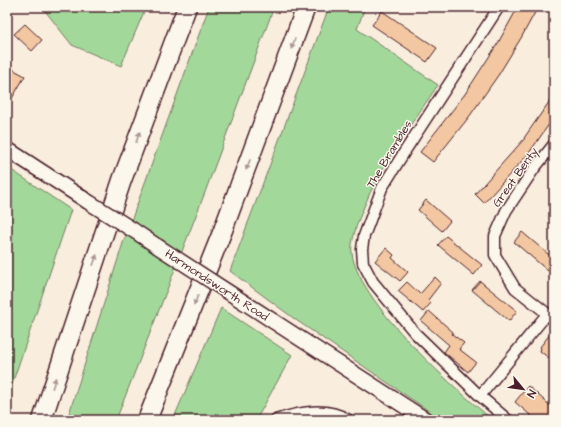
<svg xmlns="http://www.w3.org/2000/svg" width="561" height="427" font-family="'Architects Daughter',sans-serif">
<style>
.green{fill:#a3d89b;stroke:#767c63}
.building{fill:#f2c7a2;stroke:#4a1f2b}
.lines{fill:none;stroke-linecap:round;stroke-linejoin:round}
.street-casing{stroke:#4a1f2b;stroke-width:13}
.secondary-casing{stroke:#4a1f2b;stroke-width:17}
.highway-casing{stroke:#4a1f2b;stroke-width:21}
.street{stroke:#fbf7ec;stroke-width:10}
.secondary{stroke:#fbf7ec;stroke-width:14}
.highway{stroke:#fbf7ec;stroke-width:18}
.secondary-bridge-casing{stroke:#4a1f2b;stroke-width:17;stroke-linecap:butt}
.secondary-bridge{stroke:#fbf7ec;stroke-width:14}
.oneway{fill:#ab9695}
.labels{text-anchor:middle;stroke-width:3;stroke-linejoin:round;paint-order:stroke}
.street-label{font-size:12px;fill:#4a1f2b;stroke:#fbf7ec}
</style>
<rect width="100%" height="100%" fill="#f9eddd"/>
<filter id="ink" filterUnits="userSpaceOnUse"><feTurbulence type="fractalNoise" baseFrequency=".025" numOctaves="2"/><feDisplacementMap in="SourceGraphic" scale="8" xChannelSelector="R" yChannelSelector="G"/><feConvolveMatrix kernelMatrix="1 2 1 2 8 2 1 2 1" color-interpolation-filters="sRGB"/></filter>
<g filter="url(#ink)">
<g class="green">
<polygon points="42,7 146,7 121,66 72,45"/>
<polygon points="209,7 274,7 204,195 116,420 67,420 123,243"/>
<path d="M329,7H365L357,29L438,85C411,125 381,164 363,209C358,221 354,232 352,244C345,292 457,391 493,420H442L296,320L230,271Z"/>
<polygon points="7,167 71,210 7,399"/>
<polygon points="221,308 292,355 256,420 173,420"/>
</g>
<g class="building">
<polygon points="518,7 538,7 521,38 499,74 469,117 433,162 420,152 465,94 498,43"/>
<polygon points="382,11 437,48 427,62 372,25"/>
<polygon points="25,24 42,40 32,51 14,34"/>
<polygon points="7,66 25,76 7,107"/>
<polygon points="554,95 554,117 529,153 484,203 475,194 525,138 524,138"/>
<polygon points="426,200 450,221 442,231 418,210"/>
<polygon points="522,232 554,259 554,276 514,242"/>
<polygon points="446,236 482,265 474,275 438,245"/>
<polygon points="386,248 394,255 392,258 408,272 400,281 375,261"/>
<polygon points="435,277 441,283 428,300 431,303 423,312 398,291 407,282 420,294"/>
<polygon points="480,281 517,311 509,321 472,290"/>
<polygon points="429,311 453,332 452,334 464,343 459,349 476,362 468,372 444,352 449,345 421,321"/>
<polygon points="554,329 554,362 540,351 541,348 540,347"/>
<polygon points="528,386 554,409 554,420 536,420 515,402"/>
</g>
<g class="lines">
<g class="street-casing">
<g id="street">
<polyline points="499,7 405,151 382,188 364,236 362,249 363,263 373,282 415,333 480,396 508,420"/>
<polyline points="554,144 534,169 506,211 495,236 495,255 515,288 554,319"/>
<polyline points="480,396 547,314"/>
<path d="M276,420C299,412 326,406 349,420"/>
</g>
</g>
<g class="secondary-casing">
<g id="secondary">
<polyline points="7,149 87,201"/>
<polyline points="133,230 157,246"/>
<polyline points="273,321 426,420"/>
</g>
</g>
<g class="highway-casing">
<g id="highway">
<polyline points="42,420 122,180 187,7"/>
<polyline points="147,420 223,230 306,7"/>
</g>
</g>
<use href="#street" class="street"/>
<use href="#secondary" class="secondary"/>
<use href="#highway" class="highway"/>
<g class="secondary-bridge-casing">
<g id="secondary-bridge">
<polyline points="87,201 133,230"/>
<polyline points="157,246 273,321"/>
</g>
</g>
<use href="#secondary-bridge" class="secondary-bridge"/>
</g>
<defs><path id="oneway-solid" d="M-6-.8H1V-3.2L6.5 0L1 3.2V.8H-6Z"/></defs>
<g class="oneway">
<use href="#oneway-solid" transform="translate(293 44) rotate(110)"/>
<use href="#oneway-solid" transform="translate(138 137) rotate(-70)"/>
<use href="#oneway-solid" transform="translate(248 165) rotate(111)"/>
<use href="#oneway-solid" transform="translate(95 260) rotate(-71)"/>
<use href="#oneway-solid" transform="translate(196 300) rotate(112)"/>
<use href="#oneway-solid" transform="translate(54 383) rotate(-72)"/>
</g>
</g>
<g class="labels">
<g class="street-label">
<text transform="translate(389 154) rotate(-59)" y="4">The Brambles</text>
<text transform="translate(515 177) rotate(-55)" y="4">Great Benty</text>
<text transform="translate(217 285) rotate(33)" y="4">Harmondsworth Road</text>
</g>
</g>
<rect width="561" height="427" fill="none" stroke="#fbf7ec" stroke-width="24"/>
<rect x="12" y="12" width="537" height="403" fill="none" stroke="#4a1f2b" stroke-width="1.5" filter="url(#ink)"/>
<g transform="translate(523 389) rotate(119)" stroke="#fbf7ec" stroke-width="3" paint-order="stroke">
<path d="M0-3L7 15L0 10L-7 15Z" fill="#4a1f2b"/>
<text y="-6" font-size="11" font-weight="bold" text-anchor="middle" fill="#4a1f2b">N</text>
</g>
</svg>
